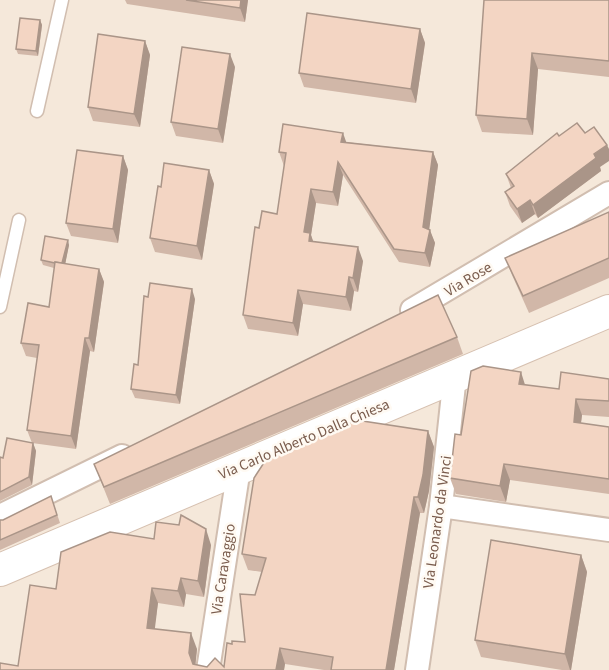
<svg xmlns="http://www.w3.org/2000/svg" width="609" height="670" font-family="'Source Sans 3',sans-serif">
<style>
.residential{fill:#f5e8da}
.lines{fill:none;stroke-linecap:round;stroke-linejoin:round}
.lane-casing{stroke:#d1beb0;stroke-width:15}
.street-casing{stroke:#d1beb0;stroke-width:26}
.secondary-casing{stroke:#d6c0b0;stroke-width:34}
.lane{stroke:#fff;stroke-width:12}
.street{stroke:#fff;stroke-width:22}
.secondary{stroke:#fff;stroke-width:32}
.wall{fill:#d1b7a8}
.shaded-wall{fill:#aa9588}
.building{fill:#f3d5c3;stroke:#aa9588;stroke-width:1.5}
.labels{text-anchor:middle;stroke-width:5;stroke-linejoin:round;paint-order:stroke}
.street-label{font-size:15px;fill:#7a5c4d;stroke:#fffaf3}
</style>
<rect width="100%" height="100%" fill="#fdf6ec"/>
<rect class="residential" x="0" y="0" width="609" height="670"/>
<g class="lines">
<g class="lane-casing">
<g id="lane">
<polyline points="37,111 62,0"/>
<polyline points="0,307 19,220"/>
</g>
</g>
<g class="street-casing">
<g id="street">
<polyline points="412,310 609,193"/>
<polyline points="441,506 609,530"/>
<polyline points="0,516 122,456"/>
<polyline points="208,670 239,468"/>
<polyline points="417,670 441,506 455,375"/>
</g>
</g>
<g class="secondary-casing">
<polyline id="secondary" points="0,570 609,311"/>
</g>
<use href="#lane" class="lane"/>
<use href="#street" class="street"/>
<use href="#secondary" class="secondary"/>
</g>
<g class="wall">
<polygon points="125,0 248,0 245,22 127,4"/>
<polygon points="484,0 609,0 609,77 538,69 533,135 482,132 476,115"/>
<polygon points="40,20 42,25 38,56 18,54 16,49"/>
<polygon points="420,29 425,43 416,103 304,87 299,73"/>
<polygon points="145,41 150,55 140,127 93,121 88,107"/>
<polygon points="235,67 223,143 176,136 171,122"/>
<polygon points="559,136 600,167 601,171 538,218 535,214 522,223 510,206 505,192 511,188 506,174"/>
<polygon points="346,142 433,152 438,165 429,229 435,243 430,267 399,262 343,175 338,206 316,203 311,235 313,241 363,261 358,292 354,291 351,311 303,304 298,336 248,329 243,315 259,228 277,214 284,166 279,152"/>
<polygon points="123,156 128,170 118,243 71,236 66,223"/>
<polygon points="209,170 214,184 202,260 155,252 150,238 161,187"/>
<polygon points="609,212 609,278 529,313 512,275 505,258"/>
<polygon points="69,245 65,264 99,269 104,282 94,352 90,351 76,449 32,443 33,443 36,451 32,485 0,501 0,457 3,458 32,443 27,430 37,358 26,356 21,343 49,307 54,268 43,265 41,260"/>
<polygon points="195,299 180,404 135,398 131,389 138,365"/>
<polygon points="457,337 463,354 110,504 94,464"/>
<polygon points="609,379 609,417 582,415 581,423 609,427 609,494 510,480 506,502 456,494 450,478 461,435 525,385 559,389"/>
<polygon points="428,431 434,447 429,491 424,513 420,513 394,670 324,670 285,664 284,670 0,670 18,666 56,589 154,539 211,545 204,597 186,594 184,607 158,603 154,629 197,649 195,665 207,667 224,667 232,644 245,642 255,595 262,572 248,570 242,554"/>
<polygon points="51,496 60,523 0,550 0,520 3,520"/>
<polygon points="581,555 587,572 571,670 562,670 481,657 475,640"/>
</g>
<g class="shaded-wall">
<polygon points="241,0 248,0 245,22 240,8"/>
<polygon points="40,20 42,25 38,56 36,51"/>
<polygon points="420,29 425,43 416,103 411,89"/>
<polygon points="145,41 150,55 140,127 134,114"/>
<polygon points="532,53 538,69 533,135 527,119"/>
<polygon points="230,54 235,67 223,143 218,129"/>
<polygon points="343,133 348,147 341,142"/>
<polygon points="607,145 609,149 609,161 600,167 601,171 538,218 533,205 594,154"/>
<polygon points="433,152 438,165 428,238 430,230 435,243 430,267 425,253 423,227"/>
<polygon points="123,156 128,170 118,243 113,229"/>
<polygon points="338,162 343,175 338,206 333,192"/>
<polygon points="209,170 214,184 202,260 197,246"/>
<polygon points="311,189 316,203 311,235 315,247 314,254 304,232"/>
<polygon points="530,200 535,214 522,223 517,209"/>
<polygon points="68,240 69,245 64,270 62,265"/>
<polygon points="358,247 363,261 358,292 353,278"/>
<polygon points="99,269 104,282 94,352 89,338"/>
<polygon points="349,277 354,291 351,311 346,297"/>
<polygon points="192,289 195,299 180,404 176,395"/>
<polygon points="298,290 303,304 298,336 293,323"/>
<polygon points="85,338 90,351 76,449 71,436"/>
<polygon points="521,372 526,388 519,384"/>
<polygon points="576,399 582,415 579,438 574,422"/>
<polygon points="428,431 434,447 429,491 424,513 418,497"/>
<polygon points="33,443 36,451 32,485 29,477"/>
<polygon points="504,464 510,480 506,502 500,486"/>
<polygon points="414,497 420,513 394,670 386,670"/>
<polygon points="206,529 211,545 204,597 198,581"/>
<polygon points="581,555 587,572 571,670 570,670 565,654"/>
<polygon points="181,578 186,594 184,607 178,591"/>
<polygon points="152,588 158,603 153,644 147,628"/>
<polygon points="191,633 197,649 195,669 189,653"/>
<polygon points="280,648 285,664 284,670 276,670"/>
</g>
<g class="building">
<polygon points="186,0 241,0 240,8"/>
<polygon points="484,0 609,0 609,61 532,53 527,119 476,115"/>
<polygon points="307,13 420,29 411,89 299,73"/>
<polygon points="20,18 40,20 36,51 16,49"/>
<polygon points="98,34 145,41 134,114 88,107"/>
<polygon points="182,47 230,54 218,129 171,122"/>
<polygon points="577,123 585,133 594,127 607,145 594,154 596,158 533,205 530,200 517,209 505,192 514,186 506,174 557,133 559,136"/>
<polygon points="283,124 343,133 341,142 433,152 423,227 430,230 425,253 394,249 338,162 333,192 311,189 304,232 310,233 309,241 358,247 353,278 349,277 346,297 298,290 293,323 243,315 255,227 259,228 262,211 277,214 286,153 279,152"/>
<polygon points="77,150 123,156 113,229 66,223"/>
<polygon points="164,163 209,170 197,246 150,238 158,186 161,187"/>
<polygon points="609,212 609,258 523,296 505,258"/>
<polygon points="45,236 68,240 62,263 55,262 55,263 41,260"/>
<polygon points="55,262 99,269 89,338 85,338 71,436 27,430 39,345 21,343 28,303 49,307"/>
<polygon points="150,283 192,289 176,395 131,389 134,364 138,365 144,296 148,297"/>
<polygon points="438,295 457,337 104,487 94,464"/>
<polygon points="483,366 521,372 519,384 559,389 561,372 609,379 609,401 576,399 574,422 609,427 609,479 504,464 500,486 450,478 455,434 461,435 471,371"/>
<polygon points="356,420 428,431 423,475 418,497 414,497 386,670 331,670 333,657 280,648 276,670 0,670 0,663 18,666 30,585 56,589 61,552 110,532 154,539 156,522 179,525 181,515 206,529 198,581 181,578 178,591 152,588 147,628 191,633 189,653 193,664 207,667 215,658 224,667 227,643 232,644 232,641 245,642 240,594 255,595 266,558 242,554 254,478 267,458"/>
<polygon points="7,438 33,443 29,477 0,492 0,457 3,458"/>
<polygon points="51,496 57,515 0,540 0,520 3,520"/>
<polygon points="491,540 581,555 565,654 475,640"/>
</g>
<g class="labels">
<g class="street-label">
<text transform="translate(468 279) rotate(-31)" y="5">Via Rose</text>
<text transform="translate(304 439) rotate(-23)" y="5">Via Carlo Alberto Dalla Chiesa</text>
<text transform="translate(437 522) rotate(-82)" y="5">Via Leonardo da Vinci</text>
<text transform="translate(223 569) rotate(-81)" y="5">Via Caravaggio</text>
</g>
</g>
</svg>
